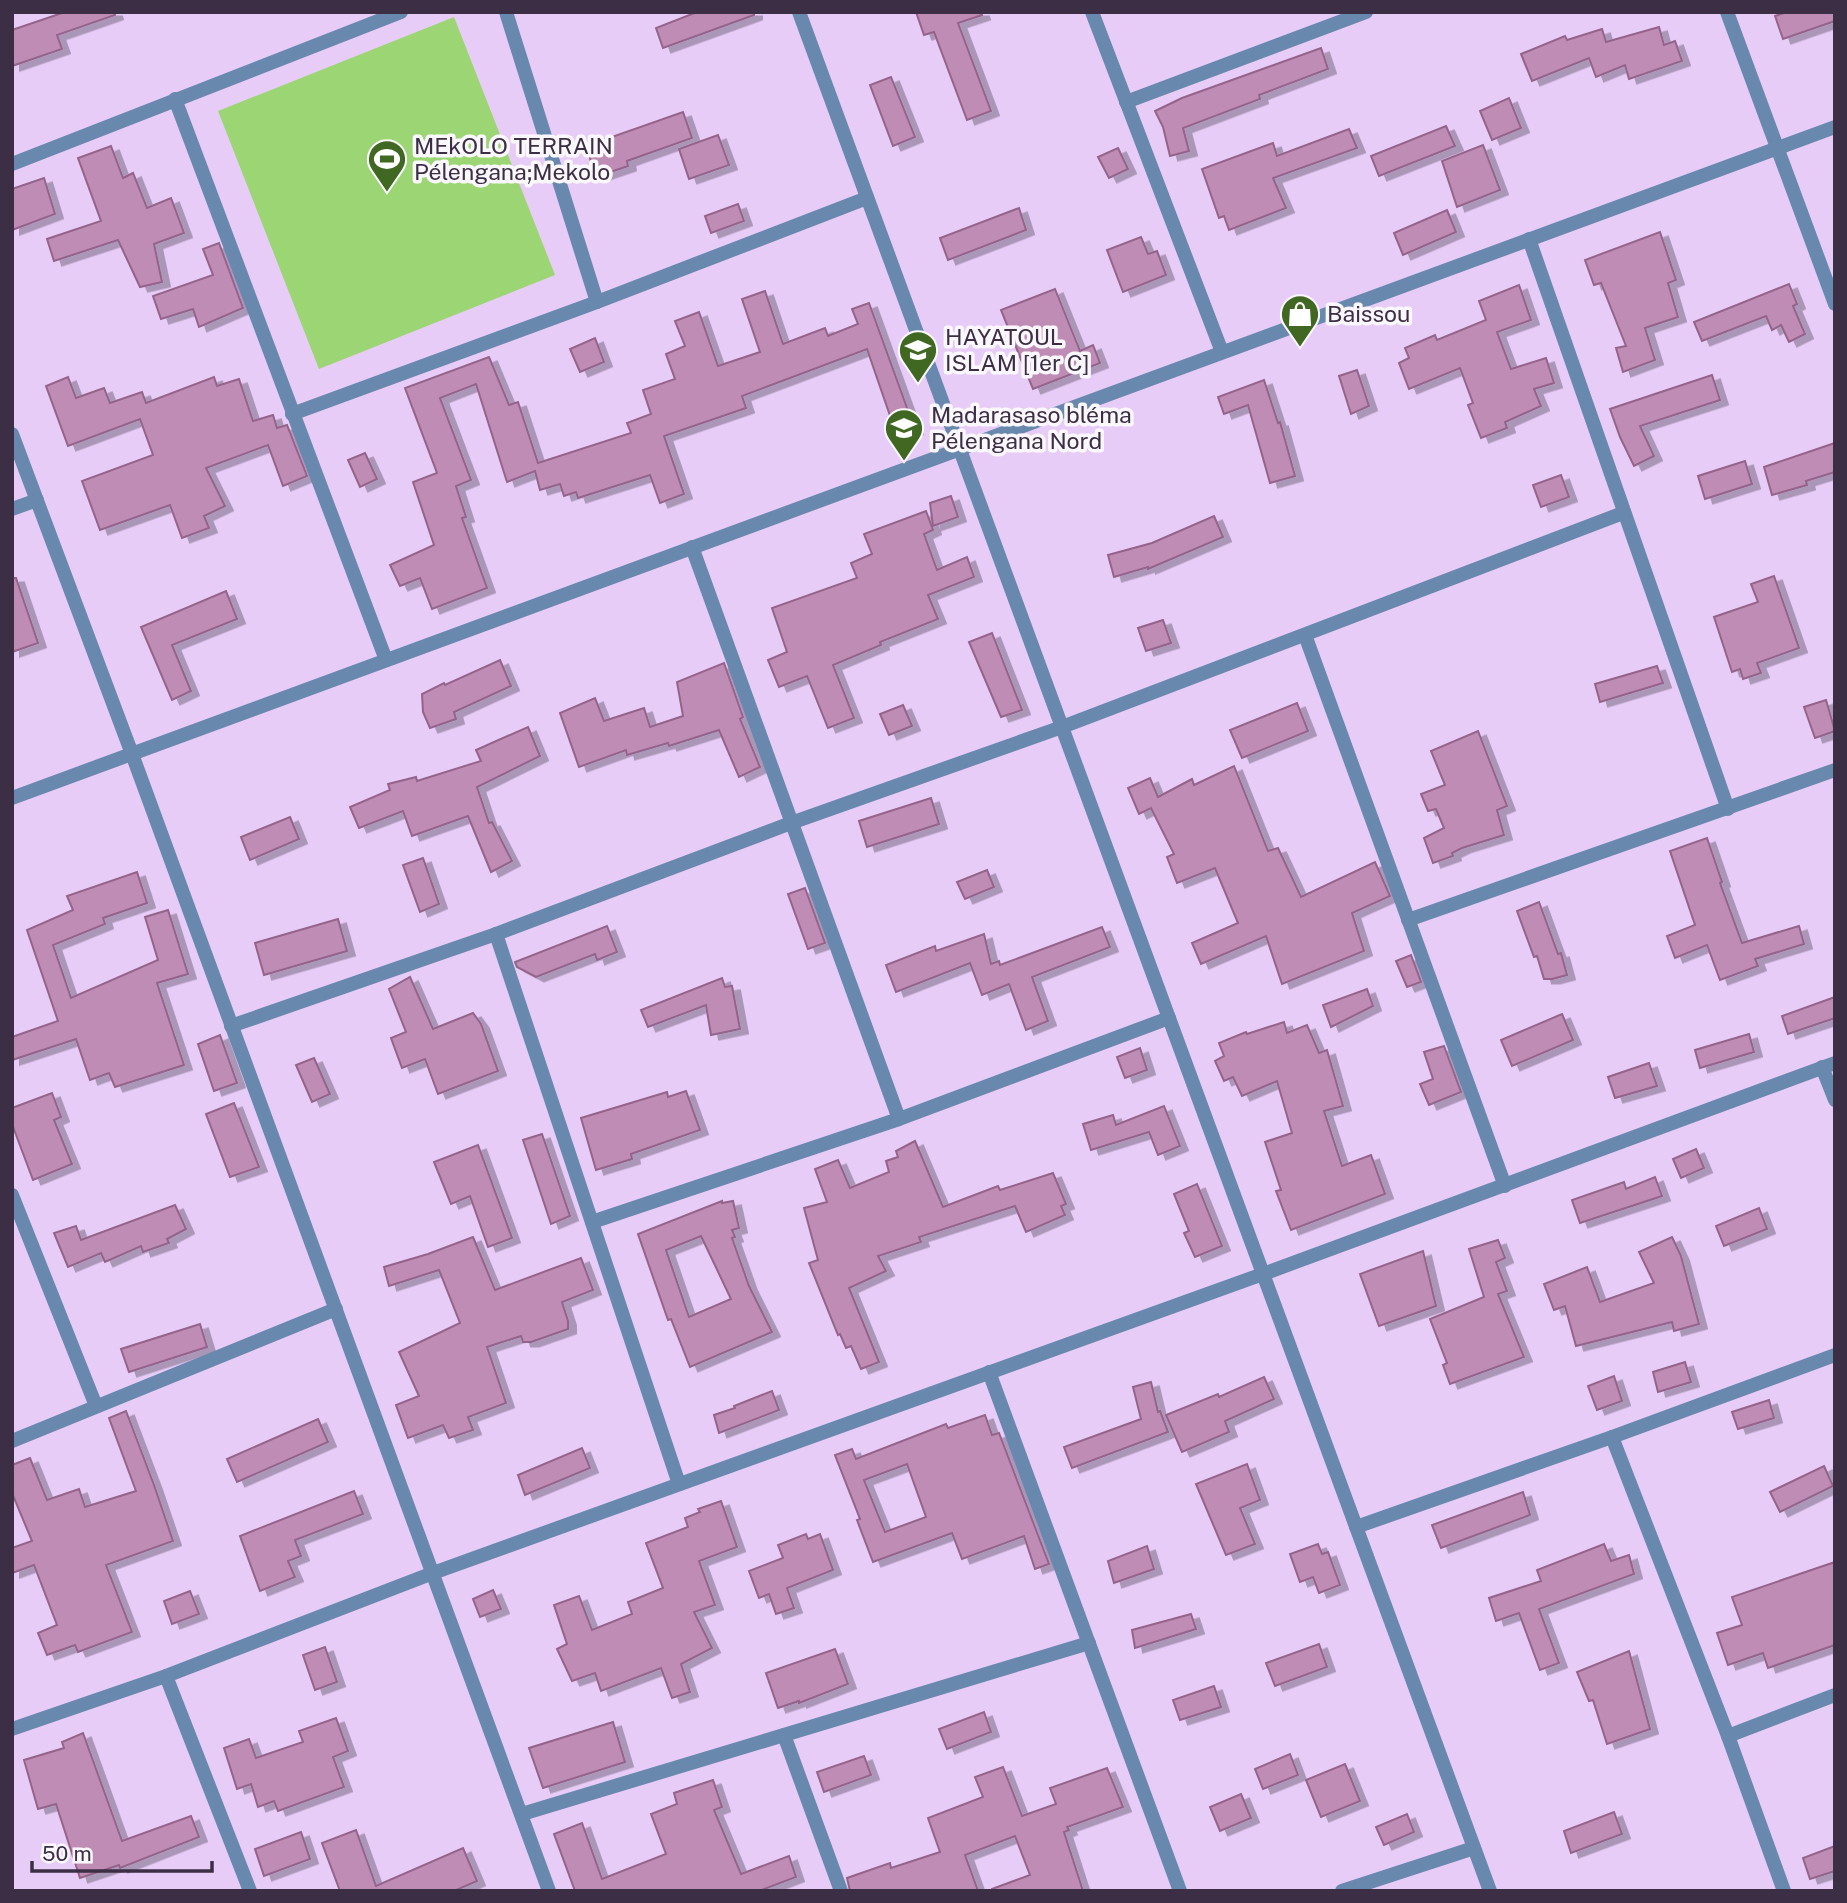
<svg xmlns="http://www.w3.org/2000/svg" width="1847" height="1903" font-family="'Public Sans',sans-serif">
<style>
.green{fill:#9cd573}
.building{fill:#bf8cb5;stroke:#94648b;stroke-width:2;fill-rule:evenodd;filter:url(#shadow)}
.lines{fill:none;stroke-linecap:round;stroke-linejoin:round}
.minor{stroke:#6988ad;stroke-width:14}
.tertiary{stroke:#6988ad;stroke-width:14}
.labels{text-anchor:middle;stroke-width:7;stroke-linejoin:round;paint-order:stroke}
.poi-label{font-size:23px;fill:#3c2e44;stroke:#fbf8fd;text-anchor:start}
</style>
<defs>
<filter id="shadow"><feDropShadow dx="8" dy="4.5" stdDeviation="0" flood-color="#0004"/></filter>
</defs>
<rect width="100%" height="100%" fill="#e8ccf8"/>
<polygon class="green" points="454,17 555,275 319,369 218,111"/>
<g class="building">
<polygon points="65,12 114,12 115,15 57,35 62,49 12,66 12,30"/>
<polygon points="697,12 754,12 754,15 663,48 656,28"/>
<polygon points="916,12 981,12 982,15 958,23 991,111 967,120 934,32 924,35"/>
<polygon points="1787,12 1835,12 1835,21 1783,39 1775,16"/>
<polygon points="1659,27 1664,45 1675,41 1682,61 1629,79 1625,65 1596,77 1589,58 1532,81 1521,54 1565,36 1567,40 1602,29 1606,42"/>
<polygon points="1321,48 1328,69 1259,95 1260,99 1183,128 1189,151 1170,156 1163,127 1155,111 1182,98"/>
<polygon points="891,77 915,137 893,146 870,85"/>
<polygon points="1509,98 1521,128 1492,140 1480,111"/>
<polygon points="683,112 692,138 627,161 628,166 596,177 586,146"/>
<polygon points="1446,126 1455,146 1379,176 1371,156"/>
<polygon points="1349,129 1357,148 1273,178 1286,208 1229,230 1224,216 1219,218 1202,169 1273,143 1277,156"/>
<polygon points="718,135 729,165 689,179 679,149"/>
<polygon points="1483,145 1500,190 1457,207 1442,161"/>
<polygon points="111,146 123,178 133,173 147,208 171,198 184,233 154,244 162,282 140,287 118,240 54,261 47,239 101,221 78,158"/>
<polygon points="1118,148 1128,169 1109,178 1098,157"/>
<polygon points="44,178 55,214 12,230 12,189"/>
<polygon points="738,204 744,221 711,233 705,216"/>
<polygon points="1019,208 1026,230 948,260 940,238"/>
<polygon points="1447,210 1456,232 1403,255 1394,233"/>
<polygon points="1660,232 1676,280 1668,283 1678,317 1645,328 1655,360 1623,372 1616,348 1626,346 1601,283 1594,285 1585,260"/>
<polygon points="1141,237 1148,254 1157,251 1166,275 1123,292 1107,250"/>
<polygon points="219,243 243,308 199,327 193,309 161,319 153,296 213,275 203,249"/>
<polygon points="1789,284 1797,304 1793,306 1805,334 1789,342 1781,325 1772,330 1766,316 1702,341 1694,322"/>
<polygon points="1519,285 1531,320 1497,332 1511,369 1546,358 1554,383 1534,389 1541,406 1505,422 1507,428 1481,438 1468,405 1473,403 1460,368 1409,389 1399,363 1409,358 1405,348 1435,335 1437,340 1486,320 1479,301"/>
<polygon points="1055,289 1080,351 1093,345 1100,363 1033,389 1001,310"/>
<polygon points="765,291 783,344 825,328 828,336 858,324 852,309 869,303 915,430 897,436 867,349 742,396 746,408 664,436 684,494 660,503 650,475 578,498 576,492 564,496 560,484 540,490 535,471 507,482 476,384 440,398 471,480 456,486 466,517 462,518 487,588 432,609 420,578 400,586 390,565 434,545 413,482 437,473 405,388 489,357 509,405 518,402 538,463 631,433 627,423 651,414 643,390 675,379 666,354 685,346 675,321 699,312 718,366 760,352 742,299"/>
<polygon points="595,338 604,362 580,372 570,349"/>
<polygon points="1357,370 1369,406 1351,414 1339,376"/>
<polygon points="1712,375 1720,400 1640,426 1654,456 1634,466 1620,437 1610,409"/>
<polygon points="68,377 76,398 104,388 110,403 142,392 146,403 214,377 217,386 239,379 253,421 273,415 277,428 287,425 307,476 283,486 268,445 206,468 225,506 204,516 209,528 182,538 170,505 100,530 82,481 153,455 140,419 68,446 46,386"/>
<polygon points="1264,380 1278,423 1280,422 1295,476 1270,483 1248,405 1224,414 1218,397"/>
<polygon points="1835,443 1835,472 1806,481 1807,485 1772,495 1764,467"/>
<polygon points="365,453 377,479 360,487 348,460"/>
<polygon points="1745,461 1752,484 1705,499 1698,476"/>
<polygon points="1561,475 1569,497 1541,507 1533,485"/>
<polygon points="951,496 958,517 933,526 930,503"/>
<polygon points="926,511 933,530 924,534 937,570 967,557 974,577 928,595 938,619 880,642 881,645 833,665 854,718 828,728 807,676 779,687 768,660 787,652 772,608 857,578 851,563 872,554 864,534"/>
<polygon points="1214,516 1223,537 1148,569 1148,567 1114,577 1108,555 1152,543"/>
<polygon points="1774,576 1799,648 1757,663 1761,673 1743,679 1740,669 1732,672 1714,617 1758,602 1751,584"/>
<polygon points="12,578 16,578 38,643 12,652"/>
<polygon points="226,591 237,619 172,645 191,691 172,700 141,627"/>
<polygon points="1163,620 1171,643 1146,651 1138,628"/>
<polygon points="992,633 1022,710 1001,717 969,642"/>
<polygon points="500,660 511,686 454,712 456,719 430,728 423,712 422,694 444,683 445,685"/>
<polygon points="724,663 743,717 740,719 760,767 739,777 719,730 669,746 668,743 627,755 626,750 579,767 560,713 595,698 604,721 644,708 650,727 683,716 677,682"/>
<polygon points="1657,666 1663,683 1600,702 1595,684"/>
<polygon points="1826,700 1835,731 1815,738 1804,707"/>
<polygon points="1297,703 1308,731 1242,758 1230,730"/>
<polygon points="903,705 912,726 889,735 880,714"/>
<polygon points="528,727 540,756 477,787 489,823 492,822 512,861 491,872 468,816 412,836 403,811 359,828 350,807 390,790 388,784 416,777 417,781 481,761 476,750"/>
<polygon points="1478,731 1507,806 1497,810 1504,835 1462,848 1452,853 1453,856 1433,863 1424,838 1444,828 1436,809 1428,811 1421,794 1445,785 1431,751"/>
<polygon points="1234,766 1268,851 1278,848 1301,897 1375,862 1390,896 1352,913 1364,951 1282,984 1266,936 1201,964 1192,943 1238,923 1215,868 1177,883 1167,857 1174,854 1151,808 1139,814 1128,788 1150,778 1158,797 1192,779 1194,785"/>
<polygon points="931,798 939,824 867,847 859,821"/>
<polygon points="290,817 299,839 250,860 241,837"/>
<polygon points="1707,838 1722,882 1720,883 1742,943 1799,926 1804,944 1755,959 1758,966 1720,980 1707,945 1675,958 1667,936 1695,925 1670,851"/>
<polygon points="423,858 439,904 420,912 403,865"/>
<polygon points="987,870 994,887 965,899 957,882"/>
<polygon points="137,872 147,903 103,918 105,924 53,945 71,998 158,960 145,917 168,910 188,974 157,983 184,1065 115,1087 109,1073 90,1080 76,1039 12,1060 12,1037 58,1021 27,930 73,910 67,896"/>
<polygon points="805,888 825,943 808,949 788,894"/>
<polygon points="1539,902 1558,954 1561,953 1567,975 1552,979 1544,979 1537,956 1534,957 1517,911"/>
<polygon points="338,919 347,951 264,975 255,943"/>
<polygon points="607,926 617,952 597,960 595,954 536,977 517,967 515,962"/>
<polygon points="1102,927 1110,947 1032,977 1048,1021 1026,1030 1009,984 982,995 970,963 896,992 886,965 935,946 936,951 984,934 991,964 999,961 1000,965"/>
<polygon points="1411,955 1421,982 1407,987 1396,961"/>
<polygon points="410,977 433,1029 473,1013 481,1024 498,1071 438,1094 425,1059 402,1068 391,1038 406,1032 389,989"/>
<polygon points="722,978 725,987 732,986 740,1029 711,1035 706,1005 648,1027 641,1010"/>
<polygon points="1367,989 1373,1006 1331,1027 1323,1005"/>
<polygon points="1835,997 1835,1018 1788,1034 1782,1016"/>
<polygon points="1562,1014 1573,1040 1512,1066 1501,1040"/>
<polygon points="1284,1022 1287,1033 1307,1025 1319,1053 1327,1050 1343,1106 1324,1111 1342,1166 1371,1155 1385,1194 1291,1230 1276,1191 1281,1190 1265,1142 1292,1133 1277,1081 1242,1096 1233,1077 1224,1081 1215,1061 1224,1056 1219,1043 1246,1032 1247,1034"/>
<polygon points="1749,1034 1754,1052 1700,1068 1695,1050"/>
<polygon points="220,1035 237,1083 214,1091 198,1044"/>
<polygon points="1444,1046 1461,1092 1429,1105 1420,1084 1433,1079 1424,1052"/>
<polygon points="1140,1048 1147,1070 1125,1078 1117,1057"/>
<polygon points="314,1058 330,1094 312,1102 296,1065"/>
<polygon points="1649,1063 1657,1086 1615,1098 1608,1077"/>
<polygon points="686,1091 700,1130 631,1154 632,1159 596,1170 581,1118 667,1092 668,1097"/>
<polygon points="52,1093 61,1117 54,1120 72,1164 33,1180 12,1124 12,1108"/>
<polygon points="234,1103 259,1167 230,1177 206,1114"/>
<polygon points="1164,1106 1180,1146 1158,1155 1149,1132 1091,1150 1083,1124 1113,1115 1116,1125"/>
<polygon points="542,1134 570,1216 551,1224 523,1140"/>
<polygon points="915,1141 943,1207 998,1186 1000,1190 1053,1173 1066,1204 1061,1206 1065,1215 1026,1232 1015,1206 919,1237 921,1242 878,1256 886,1271 849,1288 879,1362 861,1369 851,1346 846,1348 840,1334 838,1335 809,1263 818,1260 804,1208 827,1202 815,1169 838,1160 850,1188 889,1172 886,1161 898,1157 896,1151"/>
<polygon points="478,1145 512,1238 488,1247 470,1196 451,1204 434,1162"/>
<polygon points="1696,1149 1704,1168 1681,1178 1673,1159"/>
<polygon points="1655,1177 1662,1196 1580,1223 1572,1200 1624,1182 1626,1189"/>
<polygon points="1197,1184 1222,1246 1195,1257 1184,1233 1189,1231 1174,1194"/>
<path d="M722,1201V1203L733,1201L739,1228L732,1230L735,1237L732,1238L749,1286L772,1332L690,1367L671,1319L668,1320L638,1234ZM701,1236L731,1299L689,1317L666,1250Z"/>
<polygon points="175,1205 186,1229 167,1239 169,1243 143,1252 141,1246 105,1262 101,1253 68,1267 54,1233 76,1226 81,1240"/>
<polygon points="1759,1208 1767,1229 1724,1246 1716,1226"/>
<polygon points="473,1237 495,1290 581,1258 593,1290 562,1302 568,1321 568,1329 531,1342 523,1342 521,1336 487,1347 506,1403 468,1417 473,1430 449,1438 443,1425 408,1438 396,1405 419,1396 399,1352 460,1323 439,1270 389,1286 384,1267 428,1254"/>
<polygon points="1672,1237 1681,1256 1699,1324 1674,1331 1672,1322 1576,1346 1565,1306 1554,1310 1544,1284 1587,1267 1600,1302 1654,1283 1639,1252"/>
<polygon points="1498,1240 1505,1258 1496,1262 1507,1291 1498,1294 1524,1357 1450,1384 1443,1365 1447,1363 1430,1319 1484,1297 1469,1249"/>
<polygon points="1423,1251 1436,1306 1379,1326 1360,1274"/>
<polygon points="200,1324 207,1347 129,1372 121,1349"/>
<polygon points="1685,1362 1691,1382 1658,1392 1653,1372"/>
<polygon points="1614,1376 1622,1401 1597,1410 1588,1386"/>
<polygon points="1264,1377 1274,1399 1225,1421 1229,1432 1182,1452 1166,1415 1218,1394 1219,1397"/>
<polygon points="1151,1382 1158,1412 1160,1411 1168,1432 1072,1468 1064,1447 1141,1419 1133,1387"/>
<polygon points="772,1391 779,1410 719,1433 714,1415 735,1408 734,1406"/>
<polygon points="1769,1400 1774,1418 1738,1429 1732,1412"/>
<polygon points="126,1411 154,1485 173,1541 106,1565 132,1632 78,1652 75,1645 47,1655 38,1633 57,1625 34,1565 12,1573 12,1548 32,1541 12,1493 12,1465 30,1458 47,1500 79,1489 85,1507 136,1491 109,1418"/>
<path d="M985,1415L992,1435L999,1433L1049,1564L1035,1569L1024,1536L962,1559L952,1533L873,1562L857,1520L860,1519L835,1455L852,1449L856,1459L946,1424L948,1428ZM907,1464L926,1517L885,1532L864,1480Z"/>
<polygon points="318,1419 328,1442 237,1482 227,1459"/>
<polygon points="582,1448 590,1468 525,1495 518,1475"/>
<polygon points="1247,1464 1260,1500 1240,1508 1255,1544 1226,1555 1196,1484"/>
<polygon points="1824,1466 1833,1486 1780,1512 1770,1492"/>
<polygon points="354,1491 363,1514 295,1540 301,1556 288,1561 295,1577 260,1591 240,1536"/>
<polygon points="1523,1492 1530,1515 1441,1548 1432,1525"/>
<polygon points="721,1501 737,1547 699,1561 715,1605 694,1612 712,1648 681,1664 690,1692 672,1698 661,1668 601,1691 595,1673 572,1681 557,1649 567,1644 554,1605 579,1596 592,1630 632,1614 628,1602 663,1588 646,1543 688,1527 685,1518 700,1512 698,1509"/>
<polygon points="806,1534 808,1539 820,1534 833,1570 787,1588 794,1608 776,1614 769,1594 759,1598 749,1571 783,1558 778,1545"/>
<polygon points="1318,1544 1322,1554 1328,1552 1340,1585 1319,1593 1313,1577 1300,1582 1290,1554"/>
<polygon points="1604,1544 1611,1561 1629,1555 1634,1574 1539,1609 1559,1663 1540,1670 1519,1613 1496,1621 1489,1598 1541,1581 1537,1570"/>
<polygon points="1147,1546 1154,1569 1114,1583 1108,1561"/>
<polygon points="1835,1562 1835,1645 1768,1668 1763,1653 1728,1665 1717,1633 1742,1625 1732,1597"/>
<polygon points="493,1590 501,1609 480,1617 473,1599"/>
<polygon points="190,1591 199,1614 172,1624 164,1601"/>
<polygon points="1191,1614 1196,1629 1135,1648 1132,1630"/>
<polygon points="1319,1644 1327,1667 1275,1686 1266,1663"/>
<polygon points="325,1647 337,1682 315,1690 303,1655"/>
<polygon points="835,1649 848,1684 799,1703 799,1701 778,1708 766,1673"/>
<polygon points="1629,1651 1650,1729 1607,1744 1593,1700 1589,1701 1577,1672"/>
<polygon points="1214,1686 1221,1707 1180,1720 1173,1700"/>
<polygon points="984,1712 991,1732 947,1749 939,1729"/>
<polygon points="336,1718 348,1751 333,1757 344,1787 278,1811 274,1801 258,1807 251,1784 237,1789 224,1748 249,1739 256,1758 303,1742 299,1731"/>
<polygon points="613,1722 625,1762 543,1788 529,1748"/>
<polygon points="83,1733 122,1841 191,1816 199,1837 120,1868 119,1865 80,1878 56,1804 38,1809 24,1760 64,1748 62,1742"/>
<polygon points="1290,1754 1298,1775 1263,1789 1255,1769"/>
<polygon points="864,1756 871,1775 824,1792 817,1772"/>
<polygon points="1345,1764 1360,1801 1321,1817 1306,1780"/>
<polygon points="1003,1767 1022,1816 1056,1804 1050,1788 1107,1768 1123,1807 1067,1827 1069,1830 1064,1832 1083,1891 992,1891 992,1889 1030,1875 1015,1836 965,1855 978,1891 850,1891 847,1878 890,1863 891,1868 940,1852 928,1818 983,1797 975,1777"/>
<polygon points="713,1780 722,1807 714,1810 741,1874 789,1856 796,1877 759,1891 575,1891 554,1834 582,1823 602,1879 666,1854 651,1814 677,1804 674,1793"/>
<polygon points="1241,1794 1251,1818 1220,1831 1210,1807"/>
<polygon points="1614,1812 1622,1834 1571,1853 1564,1831"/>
<polygon points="1407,1814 1414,1832 1384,1845 1376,1827"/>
<polygon points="356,1830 376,1886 463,1848 477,1881 454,1891 340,1891 322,1843"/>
<polygon points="301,1832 310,1859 264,1876 255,1849"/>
<polygon points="1835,1846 1835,1871 1810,1879 1803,1858"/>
</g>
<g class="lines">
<g class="minor">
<polyline points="506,12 597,302"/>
<polyline points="799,12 1490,1891"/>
<polyline points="1092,12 1222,352"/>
<polyline points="175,99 386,660"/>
<polyline points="1126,102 1366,12"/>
<polyline points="12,164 401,12"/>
<polyline points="1529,239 1728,809"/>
<polyline points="292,414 597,302 867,198"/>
<polyline points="12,434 132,754 549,1891"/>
<polyline points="12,509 37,500"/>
<polyline points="692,547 899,1119"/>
<polyline points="1305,635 1505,1186"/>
<polyline points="1408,920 1835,770"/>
<polyline points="496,934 679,1484"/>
<polyline points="231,1026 496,934 791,823 1062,727 1623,513"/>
<polyline points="1822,1067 1835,1100"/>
<polyline points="12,1195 96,1406"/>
<polyline points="592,1222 899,1119 1169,1018"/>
<polyline points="989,1372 1180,1891"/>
<polyline points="1612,1437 1728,1736 1784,1891"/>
<polyline points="12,1441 336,1309"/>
<polyline points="1356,1527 1612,1437 1835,1355"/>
<polyline points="166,1676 250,1891"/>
<polyline points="12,1729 166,1676 433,1573 1263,1274 1835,1063"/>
<polyline points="784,1735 841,1891"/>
<polyline points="1728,1736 1835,1695"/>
<polyline points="522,1814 1089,1643"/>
<polyline points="1342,1891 1474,1848"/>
</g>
<g class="tertiary">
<polyline points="1727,12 1835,304"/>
<polyline points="12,798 1835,127"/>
</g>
</g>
<defs>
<g id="stadium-pin" transform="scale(2.0125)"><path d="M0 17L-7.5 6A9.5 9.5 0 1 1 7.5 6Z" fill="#416822" stroke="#fbf8fd"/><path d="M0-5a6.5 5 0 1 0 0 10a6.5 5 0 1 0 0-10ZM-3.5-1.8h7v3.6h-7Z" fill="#fff"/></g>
<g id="shop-pin" transform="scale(2.0125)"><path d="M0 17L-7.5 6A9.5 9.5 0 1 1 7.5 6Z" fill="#416822" stroke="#fbf8fd"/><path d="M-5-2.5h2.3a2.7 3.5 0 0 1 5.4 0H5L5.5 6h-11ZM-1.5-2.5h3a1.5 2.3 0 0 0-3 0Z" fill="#fff"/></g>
<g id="school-pin" transform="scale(2.0125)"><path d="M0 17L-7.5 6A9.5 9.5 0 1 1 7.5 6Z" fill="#416822" stroke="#fbf8fd"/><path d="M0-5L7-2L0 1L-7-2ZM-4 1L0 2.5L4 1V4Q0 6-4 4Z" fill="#fff"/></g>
</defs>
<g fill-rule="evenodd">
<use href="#stadium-pin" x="387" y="159"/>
<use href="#shop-pin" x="1300" y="314"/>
<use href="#school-pin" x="918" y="350"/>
<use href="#school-pin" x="904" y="428"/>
</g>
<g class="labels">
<g class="poi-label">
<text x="414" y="154">MEkOLO TERRAIN<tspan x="414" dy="26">Pélengana;Mekolo</tspan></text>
<text x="1327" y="322">Baissou</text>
<text x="945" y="345">HAYATOUL<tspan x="945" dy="26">ISLAM [1er C]</tspan></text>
<text x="931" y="423">Madarasaso bléma<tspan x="931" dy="26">Pélengana Nord</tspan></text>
</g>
</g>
<rect width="1847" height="1903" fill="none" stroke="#3c2e44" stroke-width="28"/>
<path d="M32 1861v10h180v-10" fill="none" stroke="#3c2e44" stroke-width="3.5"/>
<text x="42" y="1861" font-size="21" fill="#3c2e44" stroke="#fbf8fd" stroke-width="5" paint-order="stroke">50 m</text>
</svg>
